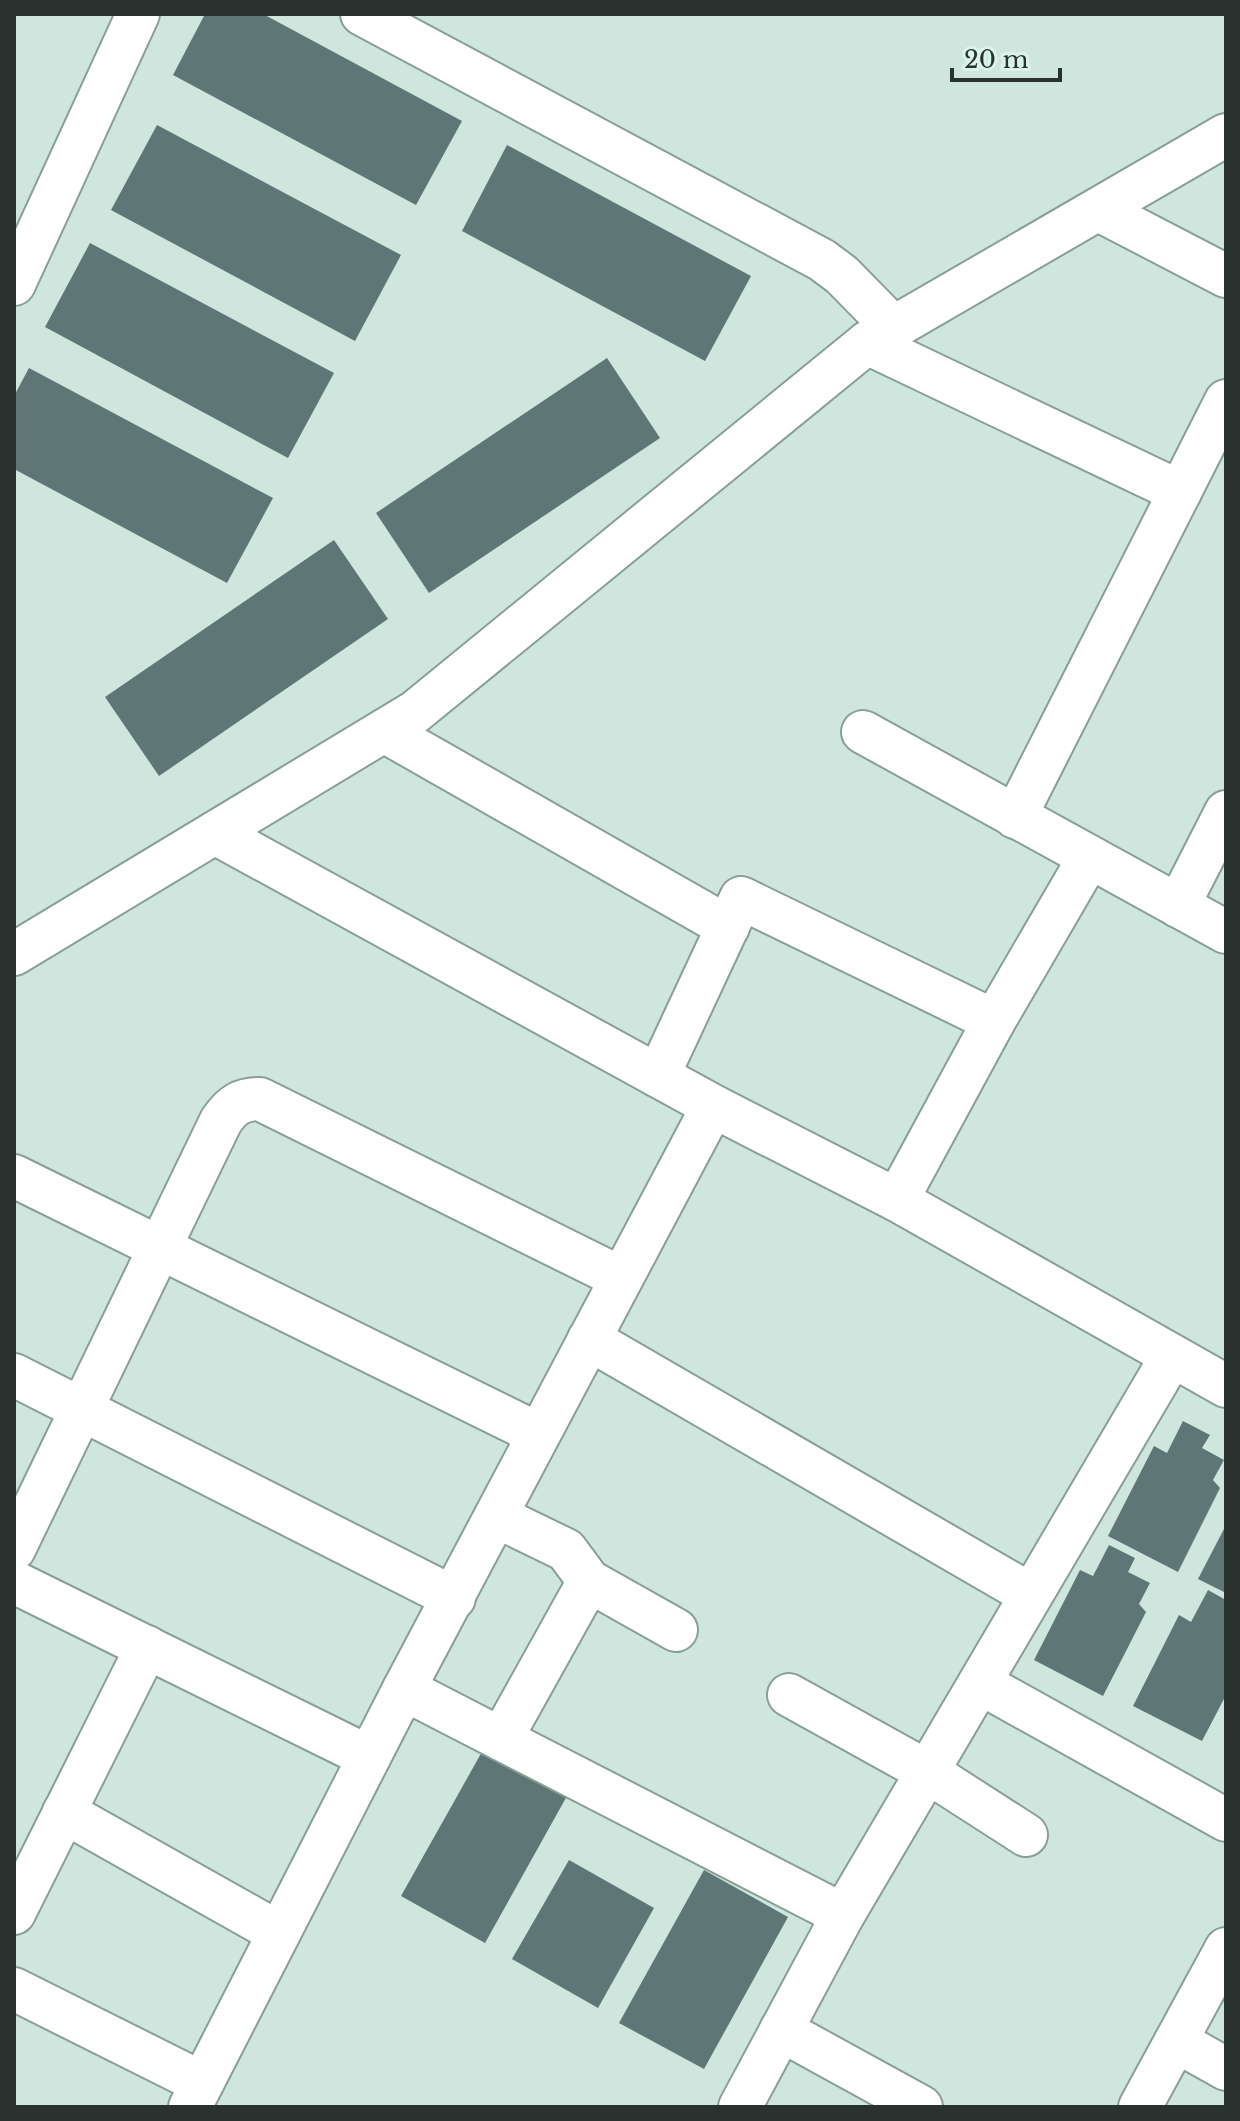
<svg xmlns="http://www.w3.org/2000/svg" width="1240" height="2121" font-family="'Libre Baskerville',serif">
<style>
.building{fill:#5e7675}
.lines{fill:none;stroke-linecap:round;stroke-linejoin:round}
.minor-casing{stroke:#889f96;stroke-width:46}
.minor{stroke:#fff;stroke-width:42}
</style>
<rect width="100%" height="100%" fill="#cee6dd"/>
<g class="building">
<polygon points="205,14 263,14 462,121 416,205 173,75"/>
<polygon points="157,125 401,255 355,341 111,210"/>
<polygon points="507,145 751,276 705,361 462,231"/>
<polygon points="90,243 334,373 288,458 45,327"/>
<polygon points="607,358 660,438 429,593 376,513"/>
<polygon points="29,368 273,498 227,583 14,469 14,396"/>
<polygon points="334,540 388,619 159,776 105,697"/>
<polygon points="1183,1421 1210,1435 1202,1448 1224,1460 1213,1480 1220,1488 1178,1572 1108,1536 1154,1446 1167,1453"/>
<polygon points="1226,1525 1226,1593 1198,1579"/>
<polygon points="1109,1545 1135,1558 1128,1572 1150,1583 1139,1604 1146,1612 1103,1696 1034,1660 1080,1570 1093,1576"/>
<polygon points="1208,1590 1226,1600 1226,1695 1202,1741 1133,1706 1179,1615 1191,1622"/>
<polygon points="483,1750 567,1796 485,1943 401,1896"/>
<polygon points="569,1860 654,1908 598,2008 512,1959"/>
<polygon points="704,1870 788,1917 704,2069 619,2023"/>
</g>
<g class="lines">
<g class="minor-casing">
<g id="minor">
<polyline points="362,14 822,260 842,275 894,328"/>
<polyline points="1099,210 1226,276"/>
<polyline points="14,284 138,14"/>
<polyline points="867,343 1180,492"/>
<polyline points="384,731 728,927"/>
<polyline points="863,732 1226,932"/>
<polyline points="1015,817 1226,401"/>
<polyline points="215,833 713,1106 897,1200 1226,1386"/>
<polyline points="1178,906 1226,812"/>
<polyline points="14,954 415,712 867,343 1226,135"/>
<polyline points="658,1076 741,898 994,1021"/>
<polyline points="14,1176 538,1434"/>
<polyline points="897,1200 994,1021 1089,858"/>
<polyline points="589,1339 1031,1595"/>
<polyline points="14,1375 454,1598"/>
<polyline points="496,1516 566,1550 589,1581 676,1630"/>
<path d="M14,1549L221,1121C232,1105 241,1099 260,1099L621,1278"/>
<polyline points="14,1582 369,1757"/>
<polyline points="980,1683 1226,1820"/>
<polyline points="404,1689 843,1915"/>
<polyline points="789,1695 928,1772 1026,1835"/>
<polyline points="501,1739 589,1581"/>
<polyline points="64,1812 279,1933"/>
<polyline points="14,1913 147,1647"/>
<polyline points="14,1989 202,2083"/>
<polyline points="781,2030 921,2107"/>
<polyline points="1176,2041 1226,2069"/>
<polyline points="190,2107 404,1689 713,1106"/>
<polyline points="740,2107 843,1915 1172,1356"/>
<polyline points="1140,2107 1226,1949"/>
</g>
</g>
<use href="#minor" class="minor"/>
</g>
<rect width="1240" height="2121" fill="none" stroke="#29322f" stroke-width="32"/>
<path d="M952 68v12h108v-12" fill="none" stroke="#29322f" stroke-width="4"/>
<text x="964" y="68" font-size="24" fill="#29322f" stroke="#dbf4ea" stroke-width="6" paint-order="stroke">20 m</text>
</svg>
